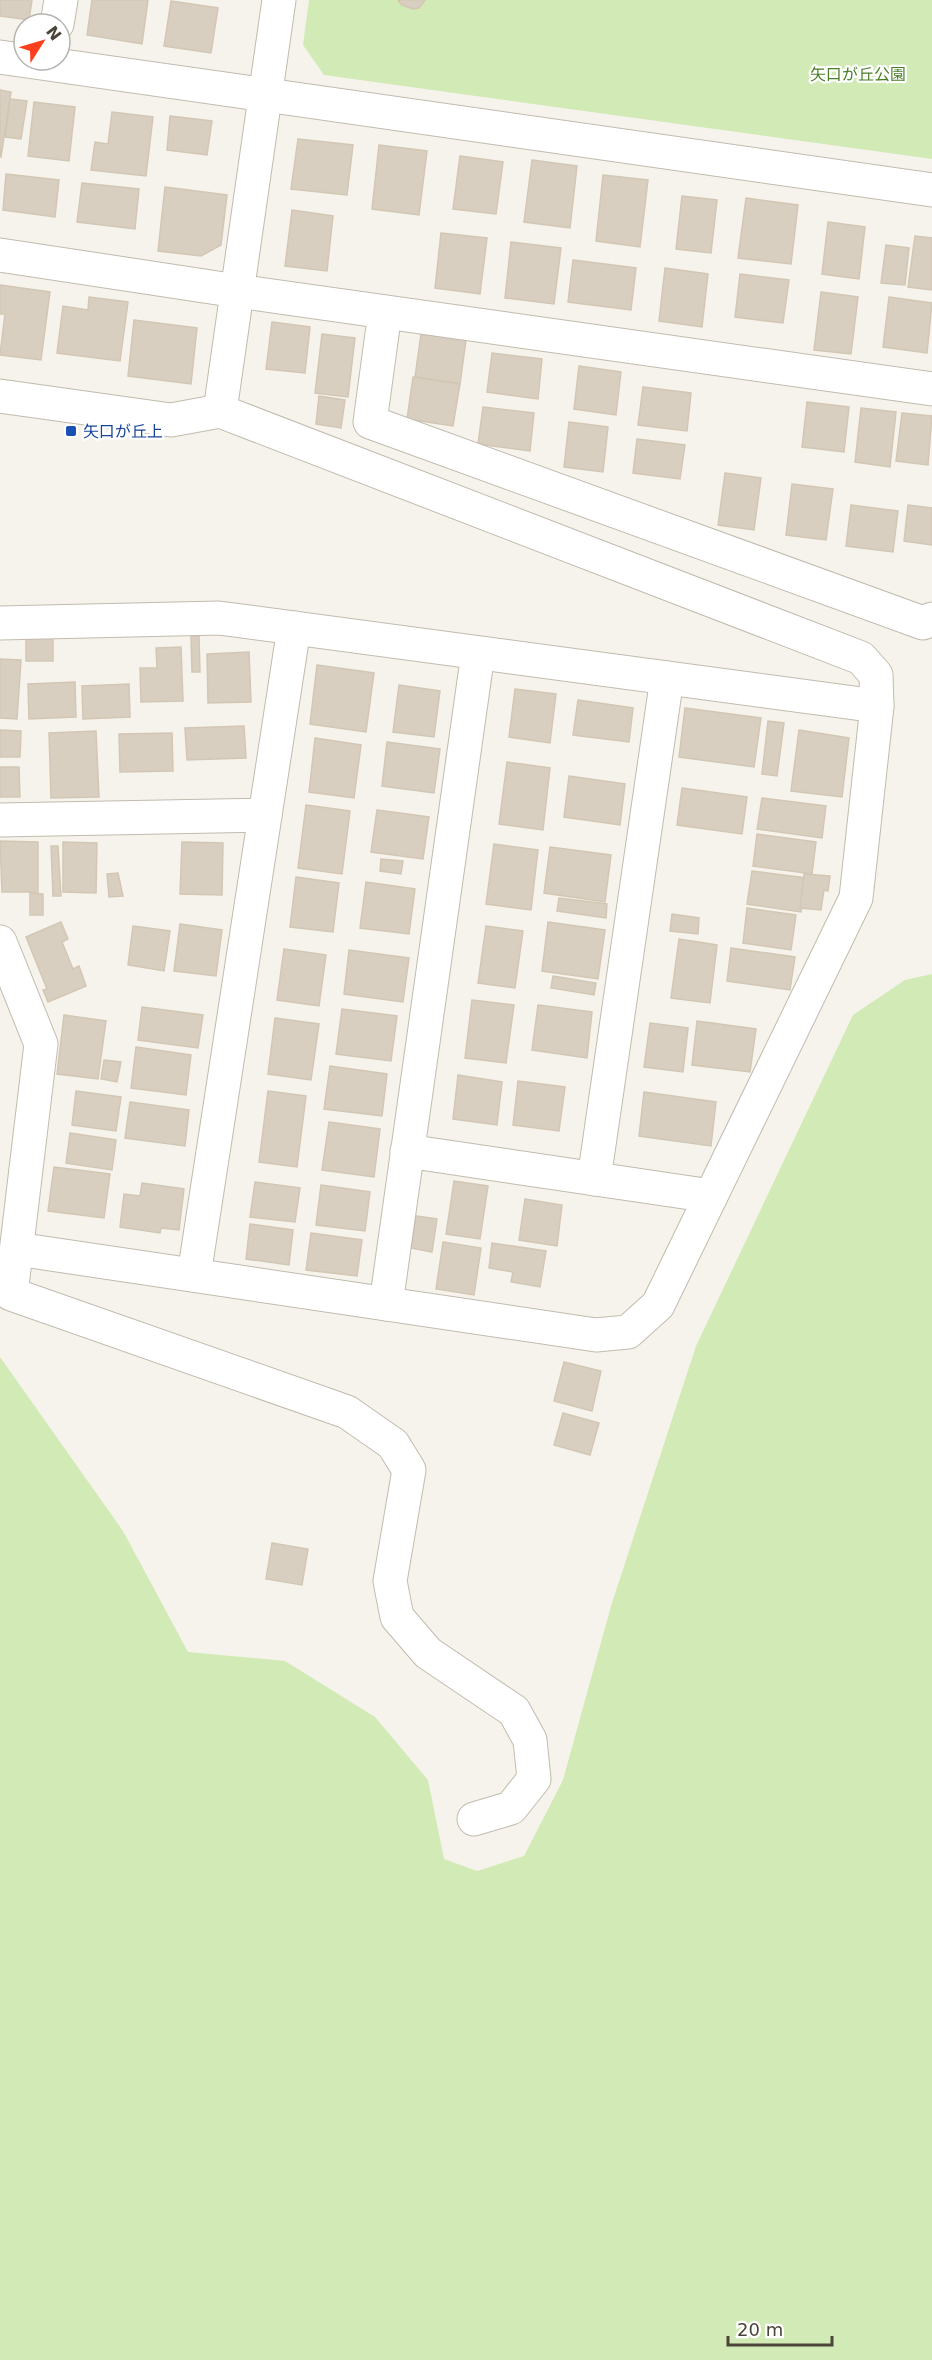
<svg xmlns="http://www.w3.org/2000/svg" width="932" height="2360" font-family="'DejaVu Sans','Noto Sans JP',sans-serif">
<style>
.green{fill:#d2eab5}
.building{fill:#d8cfc1;stroke:#d3c7b4;stroke-width:1.5}
.lines{fill:none;stroke-linecap:round;stroke-linejoin:round}
.minor-casing{stroke:#c2bbae;stroke-width:35}
.minor{stroke:#fff;stroke-width:33}
.transit-dot{fill:#1a4fb4;stroke:#fff;stroke-width:2}
.labels{text-anchor:middle;stroke-width:4.5;stroke-linejoin:round;paint-order:stroke}
.park-label{font-size:16px;fill:#4a7f2a;stroke:#fff}
.transit-label{font-size:16px;fill:#164399;stroke:#fff;text-anchor:start}
</style>
<rect width="100%" height="100%" fill="#f6f3ec"/>
<g class="green">
<polygon points="309,0 932,0 932,159 324,75 303,45"/>
<polygon points="932,974 932,2360 0,2360 0,1357 123,1531 188,1652 285,1661 375,1717 428,1780 444,1859 477,1871 524,1856 563,1780 611,1606 696,1346 853,1015 905,980"/>
</g>
<g class="building">
<polygon points="0,0 32,0 29,20 0,16"/>
<polygon points="92,0 148,0 142,44 87,35"/>
<polygon points="398,0 425,0 419,8 413,9 402,5"/>
<polygon points="171,1 218,8 211,53 164,46"/>
<polygon points="0,90 11,92 1,157 0,156"/>
<polygon points="10,99 27,101 21,139 5,137"/>
<polygon points="34,102 75,107 69,161 28,156"/>
<polygon points="112,112 153,117 146,176 91,170 95,142 108,144"/>
<polygon points="170,116 212,121 207,155 167,150"/>
<polygon points="298,139 353,145 347,195 291,189"/>
<polygon points="379,145 427,151 419,215 372,209"/>
<polygon points="460,156 503,162 496,214 453,209"/>
<polygon points="532,160 577,166 570,228 524,222"/>
<polygon points="6,174 59,180 55,217 3,210"/>
<polygon points="603,175 648,180 640,247 596,241"/>
<polygon points="82,183 139,189 135,229 77,222"/>
<polygon points="165,187 227,195 221,245 201,256 158,251"/>
<polygon points="682,196 717,200 711,253 676,249"/>
<polygon points="746,198 798,205 791,264 738,258"/>
<polygon points="292,210 333,216 327,271 285,266"/>
<polygon points="828,222 865,227 859,279 822,274"/>
<polygon points="441,233 487,238 480,294 435,288"/>
<polygon points="915,236 932,238 932,290 908,287"/>
<polygon points="511,242 561,248 554,304 505,298"/>
<polygon points="886,245 909,248 905,285 881,283"/>
<polygon points="573,260 636,268 631,310 568,302"/>
<polygon points="665,268 708,274 702,327 659,321"/>
<polygon points="740,274 789,280 783,323 735,317"/>
<polygon points="0,285 50,292 41,360 0,355 5,314 0,314"/>
<polygon points="821,292 858,297 851,354 814,350"/>
<polygon points="89,297 128,302 120,361 57,353 63,306 88,310"/>
<polygon points="889,297 932,303 927,353 883,347"/>
<polygon points="134,320 197,328 191,384 128,376"/>
<polygon points="272,322 310,327 305,373 266,369"/>
<polygon points="322,334 355,338 348,397 315,393"/>
<polygon points="421,334 466,340 460,384 415,377"/>
<polygon points="492,353 542,359 538,399 487,392"/>
<polygon points="579,366 621,372 616,415 574,409"/>
<polygon points="413,377 460,384 453,426 407,419"/>
<polygon points="643,387 691,393 687,431 638,425"/>
<polygon points="319,396 345,400 341,428 316,424"/>
<polygon points="807,402 849,407 844,452 802,447"/>
<polygon points="483,407 534,413 530,451 478,444"/>
<polygon points="861,408 896,412 890,467 855,462"/>
<polygon points="902,413 932,416 928,465 896,461"/>
<polygon points="569,422 608,427 603,472 564,467"/>
<polygon points="637,439 685,445 680,479 633,473"/>
<polygon points="725,473 761,478 754,530 718,525"/>
<polygon points="792,484 833,489 826,540 786,535"/>
<polygon points="851,505 898,511 893,552 846,546"/>
<polygon points="908,505 932,508 932,545 904,541"/>
<polygon points="53,636 53,661 26,661 26,637"/>
<polygon points="191,636 199,636 200,672 192,672"/>
<polygon points="181,647 183,701 141,702 140,668 157,668 156,648"/>
<polygon points="249,652 251,702 208,703 207,654"/>
<polygon points="0,659 21,660 17,719 0,718"/>
<polygon points="317,665 374,673 366,732 310,724"/>
<polygon points="75,682 76,717 29,719 28,684"/>
<polygon points="129,684 130,717 83,719 82,686"/>
<polygon points="399,685 440,691 434,737 393,732"/>
<polygon points="515,689 556,694 550,743 509,737"/>
<polygon points="578,700 633,708 629,742 573,735"/>
<polygon points="685,708 761,718 754,767 679,757"/>
<polygon points="768,721 784,723 777,776 762,774"/>
<polygon points="244,726 246,758 187,760 185,728"/>
<polygon points="0,730 21,731 20,757 0,757"/>
<polygon points="799,730 849,738 842,797 791,791"/>
<polygon points="96,731 99,797 51,798 49,733"/>
<polygon points="172,733 173,771 120,772 119,734"/>
<polygon points="315,738 361,745 354,798 309,792"/>
<polygon points="387,742 440,749 434,793 382,786"/>
<polygon points="507,762 550,768 543,830 499,824"/>
<polygon points="0,767 19,767 20,797 0,797"/>
<polygon points="569,776 625,784 620,825 564,817"/>
<polygon points="682,788 747,797 742,834 677,825"/>
<polygon points="762,798 826,806 822,838 757,829"/>
<polygon points="306,805 350,811 342,874 298,868"/>
<polygon points="377,810 429,817 423,859 371,852"/>
<polygon points="757,834 816,842 812,874 753,866"/>
<polygon points="0,841 38,842 38,892 2,892"/>
<polygon points="63,842 97,843 96,893 63,892"/>
<polygon points="182,842 223,843 222,895 180,894"/>
<polygon points="494,844 538,850 531,910 486,904"/>
<polygon points="51,846 58,846 61,896 53,896"/>
<polygon points="550,847 611,855 605,902 544,893"/>
<polygon points="381,859 403,861 401,874 380,871"/>
<polygon points="752,871 806,878 801,912 747,904"/>
<polygon points="118,873 123,896 109,897 107,874"/>
<polygon points="804,874 830,876 828,891 824,890 821,910 800,908"/>
<polygon points="296,877 339,883 333,932 290,927"/>
<polygon points="366,882 415,889 409,934 360,928"/>
<polygon points="30,893 43,894 43,915 30,915"/>
<polygon points="559,898 607,904 606,918 557,911"/>
<polygon points="747,908 796,915 791,950 743,943"/>
<polygon points="672,914 699,918 698,934 670,931"/>
<polygon points="61,922 68,939 62,942 73,969 79,966 86,986 48,1002 43,990 47,989 26,937"/>
<polygon points="548,922 605,930 598,979 542,971"/>
<polygon points="180,924 222,930 216,976 174,971"/>
<polygon points="133,926 170,931 164,971 128,965"/>
<polygon points="486,926 523,931 515,988 478,983"/>
<polygon points="679,939 717,945 710,1003 671,998"/>
<polygon points="731,948 795,957 790,990 727,981"/>
<polygon points="284,949 326,955 319,1006 277,1000"/>
<polygon points="349,950 409,958 403,1002 344,994"/>
<polygon points="553,976 596,983 594,995 551,988"/>
<polygon points="472,1000 514,1005 506,1063 465,1058"/>
<polygon points="538,1005 592,1012 587,1058 532,1050"/>
<polygon points="142,1007 203,1015 198,1048 138,1040"/>
<polygon points="342,1009 397,1016 391,1061 336,1054"/>
<polygon points="64,1015 106,1021 98,1079 57,1074"/>
<polygon points="275,1018 319,1024 311,1080 268,1074"/>
<polygon points="697,1021 756,1029 750,1072 692,1065"/>
<polygon points="650,1023 688,1028 683,1072 644,1067"/>
<polygon points="136,1047 191,1055 186,1095 131,1088"/>
<polygon points="104,1060 121,1062 117,1082 101,1079"/>
<polygon points="330,1066 387,1074 382,1116 324,1109"/>
<polygon points="458,1075 502,1082 497,1125 453,1119"/>
<polygon points="518,1081 565,1087 559,1131 513,1125"/>
<polygon points="76,1091 121,1097 116,1131 72,1125"/>
<polygon points="268,1091 306,1096 297,1167 259,1162"/>
<polygon points="644,1092 716,1102 711,1146 639,1136"/>
<polygon points="130,1102 189,1110 185,1146 125,1138"/>
<polygon points="329,1122 380,1129 374,1177 322,1170"/>
<polygon points="70,1133 116,1140 112,1170 66,1163"/>
<polygon points="54,1167 110,1174 104,1218 48,1211"/>
<polygon points="454,1181 488,1186 480,1239 446,1234"/>
<polygon points="255,1182 300,1188 295,1222 250,1217"/>
<polygon points="142,1183 184,1189 179,1230 161,1228 160,1233 120,1227 124,1194 140,1196"/>
<polygon points="321,1185 370,1192 365,1231 316,1225"/>
<polygon points="525,1199 562,1205 557,1246 519,1240"/>
<polygon points="416,1216 437,1219 432,1252 411,1248"/>
<polygon points="250,1224 293,1230 289,1265 246,1259"/>
<polygon points="311,1233 362,1240 357,1276 306,1270"/>
<polygon points="443,1242 481,1248 474,1295 436,1289"/>
<polygon points="492,1243 546,1251 540,1287 511,1282 513,1272 489,1268"/>
<polygon points="564,1362 601,1371 592,1411 554,1401"/>
<polygon points="563,1413 599,1423 590,1455 554,1445"/>
<polygon points="272,1543 308,1549 302,1585 266,1579"/>
</g>
<g class="lines">
<g class="minor-casing">
<g id="minor">
<polyline points="57,24 61,0"/>
<polyline points="0,57 932,190"/>
<polyline points="0,255 237,291 932,389"/>
<polyline points="385,312 370,422 923,623 932,619"/>
<polyline points="0,396 171,420 220,411 861,658 876,675 877,706 856,898 658,1305 628,1332 596,1335 17,1249"/>
<polyline points="220,411 279,0"/>
<polyline points="0,623 219,618 877,706"/>
<polyline points="0,820 265,815"/>
<polyline points="0,942 41,1044 11,1294 347,1412 393,1444 409,1470 390,1581 397,1617 428,1653 514,1711 530,1740 534,1779 511,1808 474,1819"/>
<polyline points="407,1151 711,1196"/>
<polyline points="594,1179 667,678"/>
<polyline points="194,1275 294,628"/>
<polyline points="386,1304 478,653"/>
</g>
</g>
<use href="#minor" class="minor"/>
</g>
<rect class="transit-dot" x="65" y="425" width="12" height="12" rx="3"/>
<g class="labels">
<g class="park-label">
<text x="858" y="80">矢口が丘公園</text>
</g>
<g class="transit-label">
<text x="83" y="437">矢口が丘上</text>
</g>
</g>
<g transform="translate(42 42) rotate(53)"><circle r="28" fill="#ffffff" stroke="#b7b4b0" stroke-width="1.5"/>
<path d="M0-4.5L10 22L0 15L-10 22Z" fill="#fc3f1d"/>
<text y="-9" font-size="16" font-weight="bold" text-anchor="middle" fill="#4b4439">N</text>
</g>
<path d="M728 2336v9h104v-9" fill="none" stroke="#4b4439" stroke-width="3"/>
<text x="737" y="2336" font-size="18" fill="#4b4439" stroke="#ffffff" stroke-width="4.5" paint-order="stroke">20 m</text>
</svg>
